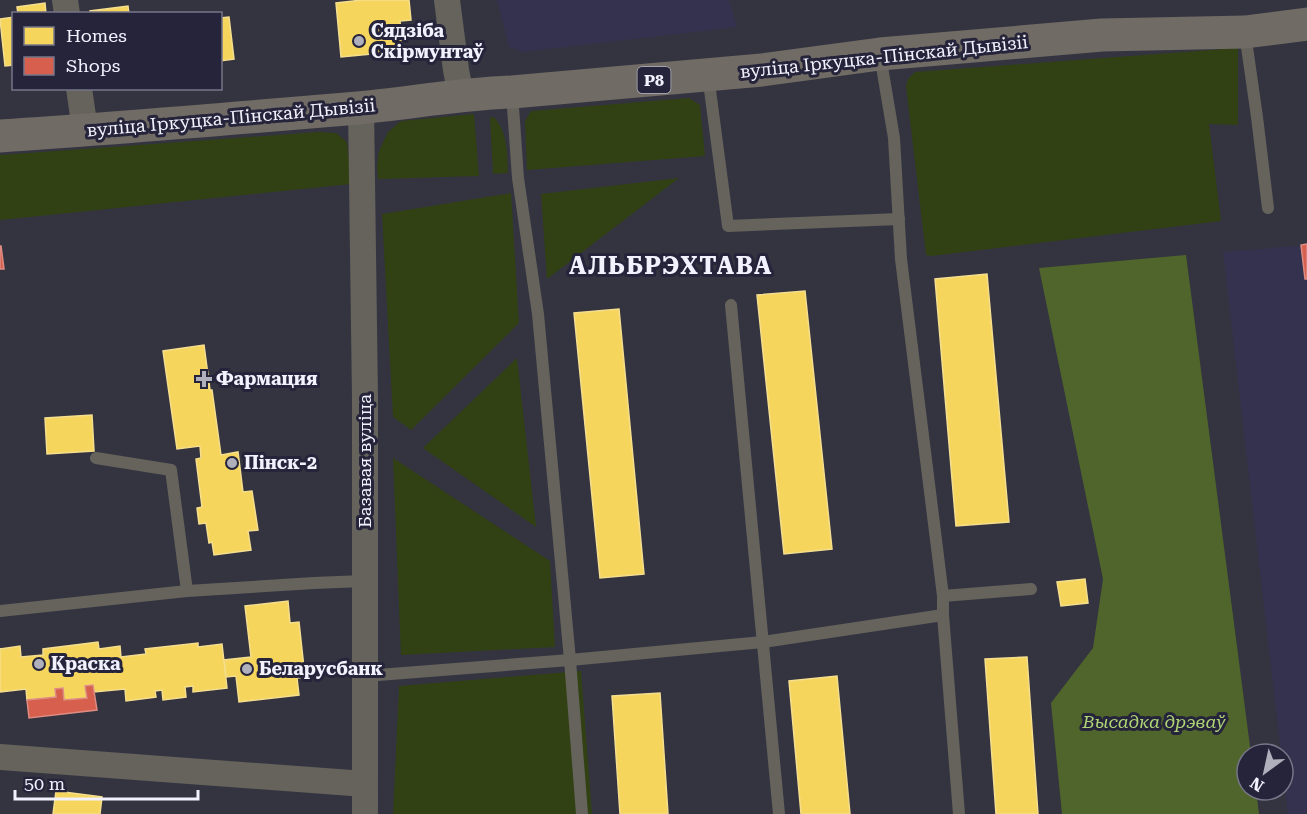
<svg xmlns="http://www.w3.org/2000/svg" width="1307" height="814" font-family="'Roboto Serif',serif">
<style>
.built{fill:#34324e}
.green{fill:#314113}
.forest{fill:#4f652b}
.homes{fill:#f6d55c;stroke:#f5de8d;stroke-width:1.5}
.shops{fill:#d6604d;stroke:#de8c82;stroke-width:1.5}
.lines{fill:none;stroke-linecap:round;stroke-linejoin:round}
.lane{stroke:#65635c;stroke-width:12}
.street{stroke:#65635c;stroke-width:26}
.primary{stroke:#706b64;stroke-width:33}
.poi-dot{fill:#b0b0bc;stroke:#25243b;stroke-width:2}
.labels{text-anchor:middle;stroke-width:6;stroke-linejoin:round;paint-order:stroke}
.shield{fill:#25243b;stroke:#b4b4c4;stroke-width:1.5}
.shield-label{font-size:16px;font-weight:bold;fill:#f2f2fe}
.poi-label{font-size:18px;font-weight:bold;fill:#f2f2fe;stroke:#25243b;text-anchor:start}
.street-label{font-size:18px;fill:#f2f2fe;stroke:#25243b}
.park-label{font-size:18px;font-style:italic;fill:#afd576;stroke:#25243b}
.district-label{font-size:24px;font-weight:bold;letter-spacing:1.5px;fill:#f2f2fe;stroke:#25243b}
</style>
<rect width="100%" height="100%" fill="#343440"/>
<g class="built">
<polygon points="497,0 729,0 737,27 523,52 509,47"/>
<polygon points="1307,245 1307,814 1288,814 1283,775 1283,754 1281,754 1223,252"/>
</g>
<g class="green">
<polygon points="1238,48 1238,125 1209,124 1221,221 931,256 926,255 906,86 908,79 915,72"/>
<polygon points="689,98 700,105 705,156 527,170 525,121 531,111"/>
<polygon points="474,114 479,176 378,179 377,166 379,151 388,132 401,121"/>
<path d="M490,117L495,118C508,135 507,152 508,173L493,174Z"/>
<polygon points="318,132 336,133 347,142 351,184 0,220 0,155"/>
<polygon points="679,178 547,279 541,194"/>
<polygon points="511,193 519,323 411,430 393,417 382,214"/>
<polygon points="517,358 536,527 423,448"/>
<polygon points="393,458 550,561 555,647 401,655"/>
<polygon points="581,671 592,814 393,814 399,686"/>
</g>
<polygon class="forest" points="1186,255 1251,754 1247,754 1247,790 1256,790 1259,814 1062,814 1051,703 1093,648 1103,579 1039,268"/>
<g class="homes">
<polygon points="362,0 409,0 411,20 400,21 403,51 341,57 336,3"/>
<polygon points="45,3 46,14 18,14 17,7"/>
<polygon points="128,6 129,14 91,14 90,11"/>
<polygon points="14,17 14,65 5,66 0,19"/>
<polygon points="229,17 234,59 220,61 220,18"/>
<polygon points="987,274 1009,522 956,526 935,279"/>
<polygon points="805,291 832,549 784,554 757,295"/>
<polygon points="619,309 644,574 600,578 574,313"/>
<polygon points="204,345 210,390 212,390 221,455 238,452 243,492 252,491 258,530 248,531 251,550 214,555 212,542 209,543 206,523 199,524 197,508 202,507 196,459 201,458 200,446 177,449 163,351"/>
<polygon points="92,415 94,451 47,454 45,418"/>
<polygon points="1085,579 1088,603 1061,606 1057,582"/>
<polygon points="288,601 290,623 299,622 305,677 297,678 299,695 239,702 236,676 226,677 224,660 251,657 245,606"/>
<polygon points="98,642 99,649 120,646 121,657 146,654 145,649 198,643 198,647 222,644 227,688 193,692 193,686 185,687 186,697 163,700 162,690 155,691 156,697 126,701 125,689 94,692 93,685 85,686 87,698 64,700 63,688 55,689 56,697 27,700 26,689 0,692 0,648 0,649 20,646 21,657 43,655 43,649"/>
<polygon points="1027,657 1038,814 996,814 985,659"/>
<polygon points="837,676 850,814 801,814 789,681"/>
<polygon points="660,693 668,814 620,814 612,696"/>
<polygon points="56,791 102,797 100,814 53,814"/>
</g>
<g class="shops">
<polygon points="1307,244 1307,279 1305,279 1301,245"/>
<polygon points="0,246 1,246 4,269 0,269"/>
<polygon points="93,685 97,710 29,718 27,700 56,697 55,689 63,688 64,700 87,698 85,686"/>
</g>
<g class="lines">
<g class="lane">
<polyline points="1245,33 1257,117 1268,208"/>
<polyline points="880,55 894,138 901,259 943,596 943,615 959,814"/>
<polyline points="708,75 728,226 899,219"/>
<polyline points="512,93 518,178 538,314 570,660 582,814"/>
<polyline points="731,305 779,814"/>
<polyline points="96,458 171,470 187,591"/>
<polyline points="943,596 1031,589"/>
<polyline points="0,611 187,591 314,583 364,581"/>
<polyline points="365,676 570,660 763,642 943,615"/>
</g>
<g class="street">
<polyline points="65,0 67,14"/>
<polyline points="447,0 456,70 461,96"/>
<polyline points="79,88 85,130"/>
<polyline points="361,107 365,399 365,814"/>
<polyline points="0,757 365,784"/>
</g>
<path class="primary" d="M0,136C119,128 239,118 358,108C410,103 460,94 512,92L762,70L880,54L1102,35L1245,32L1307,24"/>
</g>
<g class="poi-dot">
<circle cx="359" cy="41" r="6"/>
<path d="M201 370h6v6h6v6h-6v6h-6v-6h-6v-6h6z"/>
<circle cx="232" cy="463" r="6"/>
<circle cx="39" cy="664" r="6"/>
<circle cx="247" cy="669" r="6"/>
</g>
<g class="labels">
<rect class="shield" x="637.5" y="67" width="33" height="26" rx="4.5"/>
<g class="shield-label">
<text x="654" y="86">Р8</text>
</g>
<g class="poi-label">
<text x="371" y="37">Сядзіба<tspan x="371" dy="21">Скірмунтаў</tspan></text>
<text x="216" y="385">Фармация</text>
<text x="244" y="469">Пінск-2</text>
<text x="51" y="670">Краска</text>
<text x="259" y="675">Беларусбанк</text>
</g>
<g class="street-label">
<text transform="translate(884 57) rotate(-6)" y="6">вуліца Іркуцка-Пінскай Дывізіі</text>
<text transform="translate(231 118) rotate(-5)" y="6">вуліца Іркуцка-Пінскай Дывізіі</text>
<text transform="translate(365 461) rotate(-90)" y="6">Базавая вуліца</text>
</g>
<g class="park-label">
<text x="1154" y="728">Высадка дрэваў</text>
</g>
<g class="district-label">
<text x="671" y="274">АЛЬБРЭХТАВА</text>
</g>
</g>
<rect x="12" y="12" width="210" height="78" fill="#25243b" stroke="#777689" stroke-width="1.5"/>
<rect x="24" y="27" width="30" height="18" fill="#f6d55c" stroke="#777689" stroke-width="1.5"/>
<text x="66" y="42" font-size="18" fill="#f2f2fe">Homes</text>
<rect x="24" y="57" width="30" height="18" fill="#d6604d" stroke="#777689" stroke-width="1.5"/>
<text x="66" y="72" font-size="18" fill="#f2f2fe">Shops</text>
<g transform="translate(1265 772) rotate(213)"><circle r="28" fill="#25243b" stroke="#777689" stroke-width="1.5"/>
<path d="M0-4.5L10 22L0 15L-10 22Z" fill="#b0b0bc"/>
<text y="-9" font-size="16" font-weight="bold" text-anchor="middle" fill="#f2f2fe">N</text>
</g>
<path d="M15 790v9h183v-9" fill="none" stroke="#f2f2fe" stroke-width="3"/>
<text x="24" y="790" font-size="18" fill="#f2f2fe" stroke="#25243b" stroke-width="4.5" paint-order="stroke">50 m</text>
</svg>
